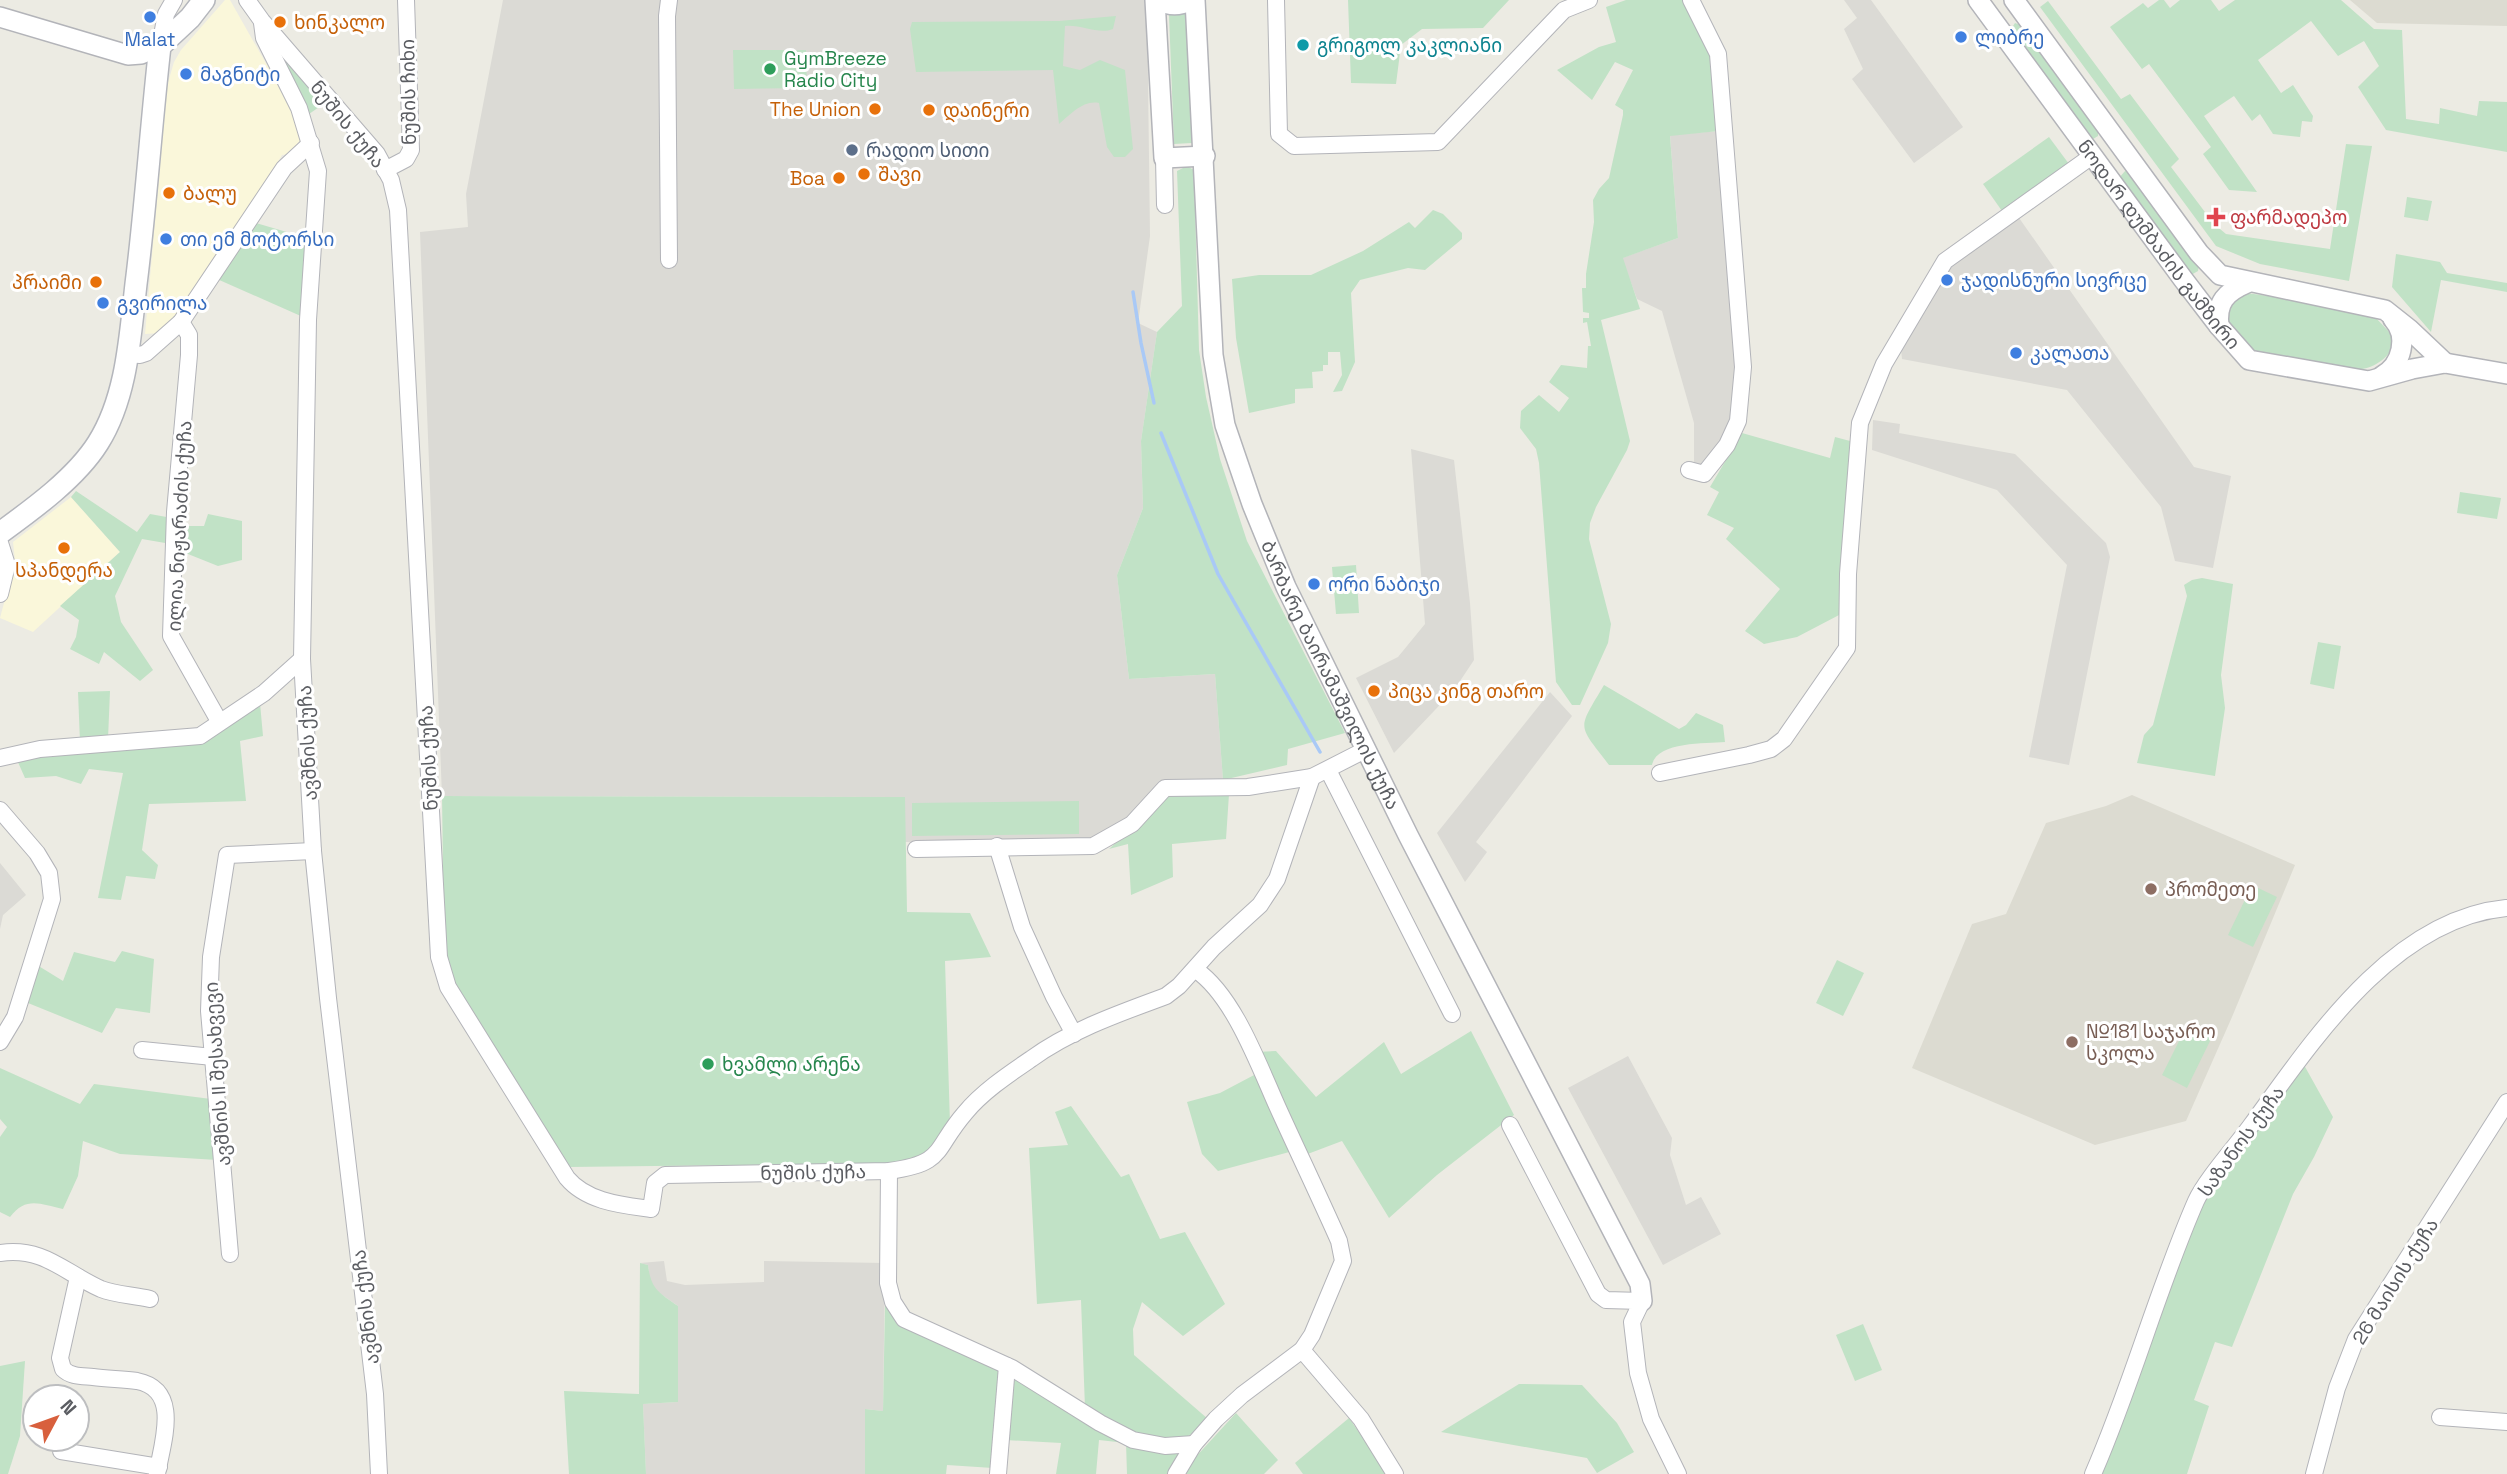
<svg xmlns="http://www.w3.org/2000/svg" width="2507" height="1474" font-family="'Space Grotesk','Noto Sans Georgian',sans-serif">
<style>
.commercial{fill:#faf7da}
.industrial{fill:#dbdad5}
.education{fill:#dcdbd1}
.green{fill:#c1e2c6}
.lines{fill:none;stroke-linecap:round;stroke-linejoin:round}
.stream{stroke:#a9c9f6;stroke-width:3.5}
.minor-casing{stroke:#b3b4b9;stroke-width:18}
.tertiary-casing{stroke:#b3b4b9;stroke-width:22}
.secondary-casing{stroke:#b4b6bc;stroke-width:24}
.minor{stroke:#fff;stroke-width:16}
.tertiary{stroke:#fff;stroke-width:19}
.secondary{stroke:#fff;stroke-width:21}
.shop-dot{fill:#3f7fe0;stroke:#fff;stroke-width:2.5}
.food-dot{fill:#e8710a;stroke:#fff;stroke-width:2.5}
.culture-dot{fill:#0f9aa8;stroke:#fff;stroke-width:2.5}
.leisure-dot{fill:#2e9e5b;stroke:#fff;stroke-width:2.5}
.service-dot{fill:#5c6f8a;stroke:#fff;stroke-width:2.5}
.health-dot{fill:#e0444e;stroke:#fff;stroke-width:2.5}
.education-dot{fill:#8d6e63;stroke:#fff;stroke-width:2.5}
.labels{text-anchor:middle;stroke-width:6;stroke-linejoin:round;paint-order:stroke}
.food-label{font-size:19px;fill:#c56008;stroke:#fff;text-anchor:start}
.shop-label{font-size:19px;fill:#366cbe;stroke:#fff;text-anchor:start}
.culture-label{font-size:19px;fill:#0d838f;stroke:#fff;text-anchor:start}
.leisure-label{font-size:19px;fill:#27864d;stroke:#fff;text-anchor:start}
.street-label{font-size:19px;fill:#5b5d62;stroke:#fff}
.service-label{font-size:19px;fill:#4e5e75;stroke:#fff;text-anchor:start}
.health-label{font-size:19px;fill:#be3a42;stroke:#fff;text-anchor:start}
.education-label{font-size:19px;fill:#785e54;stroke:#fff;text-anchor:start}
</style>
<rect width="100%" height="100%" fill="#ecebe3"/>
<g class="commercial">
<polygon points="225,0 230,0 298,120 302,138 290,154 282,155 225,252 190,303 161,333 145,334 167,86 174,62 181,50"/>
<polygon points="71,497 120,552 33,632 0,618 15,561 13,542"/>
</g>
<g class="industrial">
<polygon points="503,0 1147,0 1150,236 1138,323 1157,332 1141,441 1143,508 1117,575 1129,679 1215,674 1223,780 1127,822 1098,841 905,842 905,797 442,796 420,232 468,227 466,194"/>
<polygon points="1844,0 1871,0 1963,127 1914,163 1852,79 1863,69 1844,29 1857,18"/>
<polygon points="1719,131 1739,365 1736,414 1705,467 1694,464 1694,423 1662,311 1637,299 1622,258 1678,238 1670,135"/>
<polygon points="2017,215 2194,467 2231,476 2213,568 2175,561 2161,507 2067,390 1902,359 1901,349 1948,265"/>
<polygon points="1873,420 1900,424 1899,433 2015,454 2106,543 2110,557 2069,765 2029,757 2067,565 1997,490 1872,450"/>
<polygon points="1411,449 1454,460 1470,603 1474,660 1454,690 1394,753 1356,678 1398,657 1425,624"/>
<polygon points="1550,692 1572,716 1476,842 1487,852 1465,882 1437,833"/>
<polygon points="0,863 26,895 3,915 0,929"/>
<polygon points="1628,1056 1672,1138 1670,1155 1686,1205 1701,1197 1721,1234 1663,1265 1568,1088"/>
<polygon points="664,1261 667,1281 685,1285 764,1282 764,1261 885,1263 883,1411 865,1409 865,1474 646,1474 643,1404 678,1402 678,1306 658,1292 650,1282 648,1265 640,1263"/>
</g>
<g class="education">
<polygon points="2350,0 2507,0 2507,26 2377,23"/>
<polygon points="2132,795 2295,865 2232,1017 2186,1121 2095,1145 1912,1068 1972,924 2006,914 2046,823 2106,806"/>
</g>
<g class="green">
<polygon points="1348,0 1509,0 1483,28 1422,29 1401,45 1396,84 1351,83"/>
<polygon points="1626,0 1687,0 1709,42 1719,131 1670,136 1678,238 1623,258 1640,309 1601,320 1630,441 1627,450 1596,507 1590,523 1589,539 1611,624 1608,643 1580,705 1572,705 1556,682 1539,463 1536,449 1520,428 1521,411 1539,395 1559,412 1569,398 1549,382 1561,365 1587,368 1588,346 1591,346 1587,322 1583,323 1583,318 1589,318 1589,313 1583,312 1582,288 1586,288 1586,274 1594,222 1593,200 1599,189 1609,178 1623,115 1623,110 1615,105 1633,70 1615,62 1592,100 1557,70 1599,47 1616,42 1606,7"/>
<polygon points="2159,0 2164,0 2170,8 2180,0 2211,0 2219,11 2235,0 2341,0 2374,29 2402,30 2406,119 2439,124 2440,108 2477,116 2479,101 2507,102 2507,152 2386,130 2358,87 2379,66 2364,41 2338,56 2311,21 2258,60 2281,93 2293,85 2313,116 2312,122 2302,121 2300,137 2273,134 2260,114 2252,121 2234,96 2204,116 2257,192 2229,190 2203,154 2211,147 2149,64 2142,69 2110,27 2143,3 2148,8"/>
<polygon points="2048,1 2121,99 2130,94 2179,159 2171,167 2214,224 2226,234 2330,249 2346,144 2372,146 2349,281 2260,264 2216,246 2040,7"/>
<polygon points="1180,9 1187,14 1192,143 1174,144 1169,15 1174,10"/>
<path d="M1116,16L1113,29C1099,35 1080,24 1065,26L1063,66L1080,70L1100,60L1125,70L1133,149L1125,157H1114L1107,147L1099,103C1083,100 1071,114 1059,124L1053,70L916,72L910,29L912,22L1059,21Z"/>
<polygon points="2015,23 2020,25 2098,132 2098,136 2093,139 2090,139 2011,29"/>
<polygon points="271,43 325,103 309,114"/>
<polygon points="733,50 806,50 807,88 734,89"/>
<polygon points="2049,137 2069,164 2002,211 1983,184"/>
<polygon points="1187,166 1194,170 1199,350 1206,397 1220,459 1247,541 1345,733 1288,749 1287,765 1223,780 1215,674 1129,679 1117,575 1143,508 1141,441 1157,332 1182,306 1177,171"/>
<polygon points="2126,170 2131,171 2199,265 2198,271 2191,275 2118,179"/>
<polygon points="2407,197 2432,201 2428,221 2404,217"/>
<polygon points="1433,210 1443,214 1462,233 1462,239 1425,270 1408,268 1360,280 1351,293 1355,362 1342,391 1333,392 1342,375 1340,352 1328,352 1328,365 1323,365 1323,371 1312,372 1313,388 1295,389 1295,403 1249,413 1236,338 1232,279 1259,275 1311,275 1363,251 1409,222 1415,228"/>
<polygon points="256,223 307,238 303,317 217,279"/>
<polygon points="2396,254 2440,262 2447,273 2507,283 2507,292 2441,280 2431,332 2392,287"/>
<path d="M2239,292L2363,309L2375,317L2395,338C2395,353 2377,367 2362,369C2352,370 2260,356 2254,351C2231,336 2230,328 2224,302Z"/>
<polygon points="1742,433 1830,458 1835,437 1850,441 1841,614 1797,637 1764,644 1745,631 1780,589 1726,539 1734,528 1707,515 1719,492 1710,487"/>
<polygon points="76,491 137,532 150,514 172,518 171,544 142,539 115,596 121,622 153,670 140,681 104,652 99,664 70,649 76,637 79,620 60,606 120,552 71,497"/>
<polygon points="2460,492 2501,498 2497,519 2457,513"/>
<polygon points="208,514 242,521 242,560 218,566 183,552 185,526 204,526"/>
<polygon points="1356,565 1359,613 1336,614 1332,567"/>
<polygon points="2202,578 2233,584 2221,675 2225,708 2215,776 2137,763 2144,735 2153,725 2187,596 2184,585 2192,580"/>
<polygon points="2318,642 2341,646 2334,689 2310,684"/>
<path d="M1604,685L1679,729L1686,725L1696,713L1723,725L1725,742C1705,744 1657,741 1652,765H1609C1577,723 1577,731 1604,685Z"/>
<polygon points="110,691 108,739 80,742 78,692"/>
<polygon points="260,703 263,736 240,741 246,801 149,804 142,850 158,865 155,879 126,876 121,900 98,898 123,773 89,769 81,784 56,776 25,778 17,760 43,754 199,740"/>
<polygon points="1229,794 1226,839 1172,844 1173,877 1131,895 1128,844 1109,849 1167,796"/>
<polygon points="442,796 905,797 907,912 970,913 991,957 945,961 950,1124 934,1148 913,1163 569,1167 448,974 444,943"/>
<polygon points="1079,801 1079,834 912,836 912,803"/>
<polygon points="2252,885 2277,897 2253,947 2228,935"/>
<polygon points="122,951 154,959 150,1013 116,1008 102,1033 28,1003 37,965 63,981 74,952 115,962"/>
<polygon points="1837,960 1864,973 1843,1016 1816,1003"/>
<polygon points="2187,1025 2212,1037 2187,1088 2162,1075"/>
<polygon points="1471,1031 1514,1115 1437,1175 1389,1218 1342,1141 1305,1155 1256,1052 1276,1051 1316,1097 1384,1042 1401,1074"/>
<polygon points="2304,1065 2333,1117 2314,1157 2293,1194 2232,1347 2215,1342 2194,1400 2209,1406 2187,1474 2098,1474 2204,1198"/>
<path d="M0,1068L80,1104L94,1084L211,1099L217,1160L120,1154L83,1141L78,1176L63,1209C40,1204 26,1196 10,1217L0,1212V1137L7,1127L0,1119Z"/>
<polygon points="1256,1074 1293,1151 1218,1171 1202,1154 1187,1102 1220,1093"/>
<path d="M1071,1106L1121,1177L1129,1174L1160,1239L1185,1232L1225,1304L1183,1336L1142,1302L1133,1329L1134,1355L1208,1419C1199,1426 1189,1439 1177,1441C1142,1445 1113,1424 1085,1408L1081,1300L1037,1304L1029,1148L1068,1145L1055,1112Z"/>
<path d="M640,1263L648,1265C651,1289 658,1292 678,1306V1402L643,1404L646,1474H569L564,1391L639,1394Z"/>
<polygon points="885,1304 1003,1368 993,1468 947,1465 946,1474 865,1474 865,1409 883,1411"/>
<polygon points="1863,1324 1882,1370 1855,1381 1836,1335"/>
<polygon points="25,1361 20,1436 8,1474 0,1474 0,1366"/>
<polygon points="1021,1378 1107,1432 1181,1451 1171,1474 1127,1474 1126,1443 1099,1440 1096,1474 1056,1474 1061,1443 1006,1440 1012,1381"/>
<polygon points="1519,1384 1582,1385 1617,1423 1634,1452 1597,1473 1587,1458 1441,1432"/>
<polygon points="1236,1413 1278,1460 1264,1474 1183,1474 1192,1461"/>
<polygon points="1349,1418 1388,1474 1303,1474 1295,1463"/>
</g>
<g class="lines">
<g class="stream">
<polyline points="1133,292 1141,343 1154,403"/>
<polyline points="1161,433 1218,574 1320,752"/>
</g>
<g class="minor-casing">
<g id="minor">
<path d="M247,0L262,21L377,154L391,180L398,210L439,957L448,987L567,1178C587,1202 622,1205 651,1209L655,1183L665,1175L889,1171C946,1163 933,1150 965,1113C982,1092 1009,1074 1031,1059C1071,1030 1120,1013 1166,996L1179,986L1214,947L1260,905L1277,879L1312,777"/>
<polyline points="1276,0 1279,134 1294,146 1438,142 1564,10 1589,0"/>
<polyline points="262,23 264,38 299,108 318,171 308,320 302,659 313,851 328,998 375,1394 379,1474"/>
<polyline points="160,46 166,14 174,0"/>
<polyline points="1164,158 1165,205"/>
<polyline points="385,170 406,159 411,150 406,0"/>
<polyline points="669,260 667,16 669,0"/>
<polyline points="181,322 189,335 189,355 175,512 171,636 219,721"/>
<polyline points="128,354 140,355 146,353 181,322 284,168 311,143"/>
<polyline points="1689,470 1704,474 1727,445 1738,421 1743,367 1718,54 1691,0"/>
<polyline points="0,543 7,565 0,594"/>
<polyline points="0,758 40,749 200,736 264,693 302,659"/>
<polyline points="1328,770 1452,1014"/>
<polyline points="1660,773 1749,755 1771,749 1784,739 1847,648 1848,574 1860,423 1884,364 1945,261 2092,156"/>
<polyline points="0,810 37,853 49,873 52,899 15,1017 0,1042"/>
<polyline points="997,846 1022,927 1054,997 1074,1034"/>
<polyline points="916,849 1093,846 1132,824 1165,788 1248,787 1312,777 1365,750"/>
<polyline points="142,1050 213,1057"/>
<polyline points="1510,1125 1598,1294 1606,1300 1642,1301 1632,1322 1638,1373 1651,1419 1678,1474"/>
<polyline points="889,1171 888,1283 893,1302 904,1319 1012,1368 1100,1423 1133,1440 1165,1446 1194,1444"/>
<path d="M0,1253C45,1247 63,1272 101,1289C116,1295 134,1295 150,1299"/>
<polyline points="230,1254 209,1011 211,957 227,855 313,851"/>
<path d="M78,1277L60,1358L63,1369C71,1377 82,1376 93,1377C108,1379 123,1379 137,1381C182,1390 162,1443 157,1474"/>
<polyline points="1302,1350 1361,1419 1395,1474"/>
<polyline points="2440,1417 2507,1422"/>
<polyline points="61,1451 159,1467"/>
<polyline points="998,1474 1007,1366"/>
<path d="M1176,1474L1194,1444L1216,1419L1242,1395L1302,1350L1312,1335L1343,1261L1339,1241C1319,1196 1298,1152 1278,1108C1259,1066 1234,996 1196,970"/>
<path d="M2093,1474C2132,1385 2157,1290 2196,1201C2206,1179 2237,1145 2252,1124C2314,1039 2393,919 2506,908"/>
<polyline points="2314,1474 2337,1388 2356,1339 2507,1102"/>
</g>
</g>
<g class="tertiary-casing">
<g id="tertiary">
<polyline points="1155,0 1164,158 1205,156"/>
<path id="s1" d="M1195,0L1213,355L1225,425L1252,504L1286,587L1408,835L1640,1284L1642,1301"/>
<path id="s2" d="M1978,0L2183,279L2219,326L2249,360L2369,381L2412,369L2445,363L2507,374"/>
<polyline points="2014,0 2199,253 2220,275 2385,310 2409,329 2445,363"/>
<polyline points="0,17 128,55 141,54 160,46"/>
<path d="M2219,326C2216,302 2226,292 2247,283"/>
<path d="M2382,376C2402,365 2409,336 2393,319"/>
</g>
</g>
<g class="secondary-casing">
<g id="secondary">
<path d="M1160,0C1170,5 1179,5 1189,0"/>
<path d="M0,533C33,509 76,478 98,443C127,397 130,337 136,284C146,205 151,125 160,46L190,18L204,0"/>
</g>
</g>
<use href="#minor" class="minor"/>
<use href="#tertiary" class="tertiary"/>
<use href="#secondary" class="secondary"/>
</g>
<g class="shop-dot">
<circle cx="150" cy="17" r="7"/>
<circle cx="1961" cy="37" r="7"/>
<circle cx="186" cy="74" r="7"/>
<circle cx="166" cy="239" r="7"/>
<circle cx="1947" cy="280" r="7"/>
<circle cx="103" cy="303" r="7"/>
<circle cx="2016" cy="353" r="7"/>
<circle cx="1314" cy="584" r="7"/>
</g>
<g class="food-dot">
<circle cx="280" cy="22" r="7"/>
<circle cx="875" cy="109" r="7"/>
<circle cx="929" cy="110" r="7"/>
<circle cx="864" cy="174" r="7"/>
<circle cx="839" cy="178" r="7"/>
<circle cx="169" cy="193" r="7"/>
<circle cx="96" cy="282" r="7"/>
<circle cx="64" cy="548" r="7"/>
<circle cx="1374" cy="691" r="7"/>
</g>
<circle class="culture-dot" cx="1303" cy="45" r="7"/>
<g class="leisure-dot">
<circle cx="770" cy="69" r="7"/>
<circle cx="708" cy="1064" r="7"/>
</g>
<circle class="service-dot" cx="852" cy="150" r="7"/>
<path class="health-dot" d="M2212.5 206.5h7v7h7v7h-7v7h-7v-7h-7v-7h7z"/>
<g class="education-dot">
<circle cx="2151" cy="889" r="7"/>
<circle cx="2072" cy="1042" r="7"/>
</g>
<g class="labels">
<g class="food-label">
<text x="294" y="29">ხინკალო</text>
<text x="861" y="116" text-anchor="end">The Union</text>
<text x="943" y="117">დაინერი</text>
<text x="878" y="181">შავი</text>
<text x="825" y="185" text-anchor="end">Boa</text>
<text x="183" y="200">ბალუ</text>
<text x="82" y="289" text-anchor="end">პრაიმი</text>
<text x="64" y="577" text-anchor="middle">სპანდერა</text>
<text x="1388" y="698">პიცა კინგ თარო</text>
</g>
<g class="shop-label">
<text x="1975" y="44">ლიბრე</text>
<text x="150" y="46" text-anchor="middle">Malat</text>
<text x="200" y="81">მაგნიტი</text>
<text x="180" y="246">თი ემ მოტორსი</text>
<text x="1961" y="287">ჯადისნური სივრცე</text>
<text x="117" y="310">გვირილა</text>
<text x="2030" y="360">კალათა</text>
<text x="1328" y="591">ორი ნაბიჯი</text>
</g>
<g class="culture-label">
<text x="1317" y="52">გრიგოლ კაკლიანი</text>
</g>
<g class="leisure-label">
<text x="784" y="65">GymBreeze<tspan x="784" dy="22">Radio City</tspan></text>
<text x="722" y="1071">ხვამლი არენა</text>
</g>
<g class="street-label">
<text transform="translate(408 92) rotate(-91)" y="7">ნუშის ჩიხი</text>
<text transform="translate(348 124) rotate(51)" y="7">ნუშის ქუჩა</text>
<text dy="7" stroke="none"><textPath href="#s2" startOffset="304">ნოდარ დუმბაძის გამზირი</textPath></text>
<text transform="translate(179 526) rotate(-87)" y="7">ილია ნიჟარაძის ქუჩა</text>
<text dy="7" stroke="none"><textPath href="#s1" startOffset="698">ბარბარე ბაირამაშვილის ქუჩა</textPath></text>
<text transform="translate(307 743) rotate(-93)" y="7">ავშნის ქუჩა</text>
<text transform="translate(428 758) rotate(-93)" y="7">ნუშის ქუჩა</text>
<text transform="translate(217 1074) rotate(-94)" y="7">ავშნის II შესახვევი</text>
<text transform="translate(2241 1141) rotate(-54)" y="7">საზანოს ქუჩა</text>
<text transform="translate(813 1172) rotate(-1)" y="7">ნუშის ქუჩა</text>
<text transform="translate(2395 1281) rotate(-58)" y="7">26 მაისის ქუჩა</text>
<text transform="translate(365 1307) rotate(-97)" y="7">ავშნის ქუჩა</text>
</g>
<g class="service-label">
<text x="866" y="157">რადიო სითი</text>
</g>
<g class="health-label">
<text x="2230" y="224">ფარმადეპო</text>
</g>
<g class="education-label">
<text x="2165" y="896">პრომეთე</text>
<text x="2086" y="1038">№181 საჯარო<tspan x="2086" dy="22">სკოლა</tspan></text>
</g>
</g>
<g transform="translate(56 1418) rotate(49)"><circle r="33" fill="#ffffff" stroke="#bdbec0" stroke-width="2"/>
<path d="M0-5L12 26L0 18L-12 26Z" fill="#d8603d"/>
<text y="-10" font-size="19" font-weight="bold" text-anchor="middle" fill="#5b5d62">N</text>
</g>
</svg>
